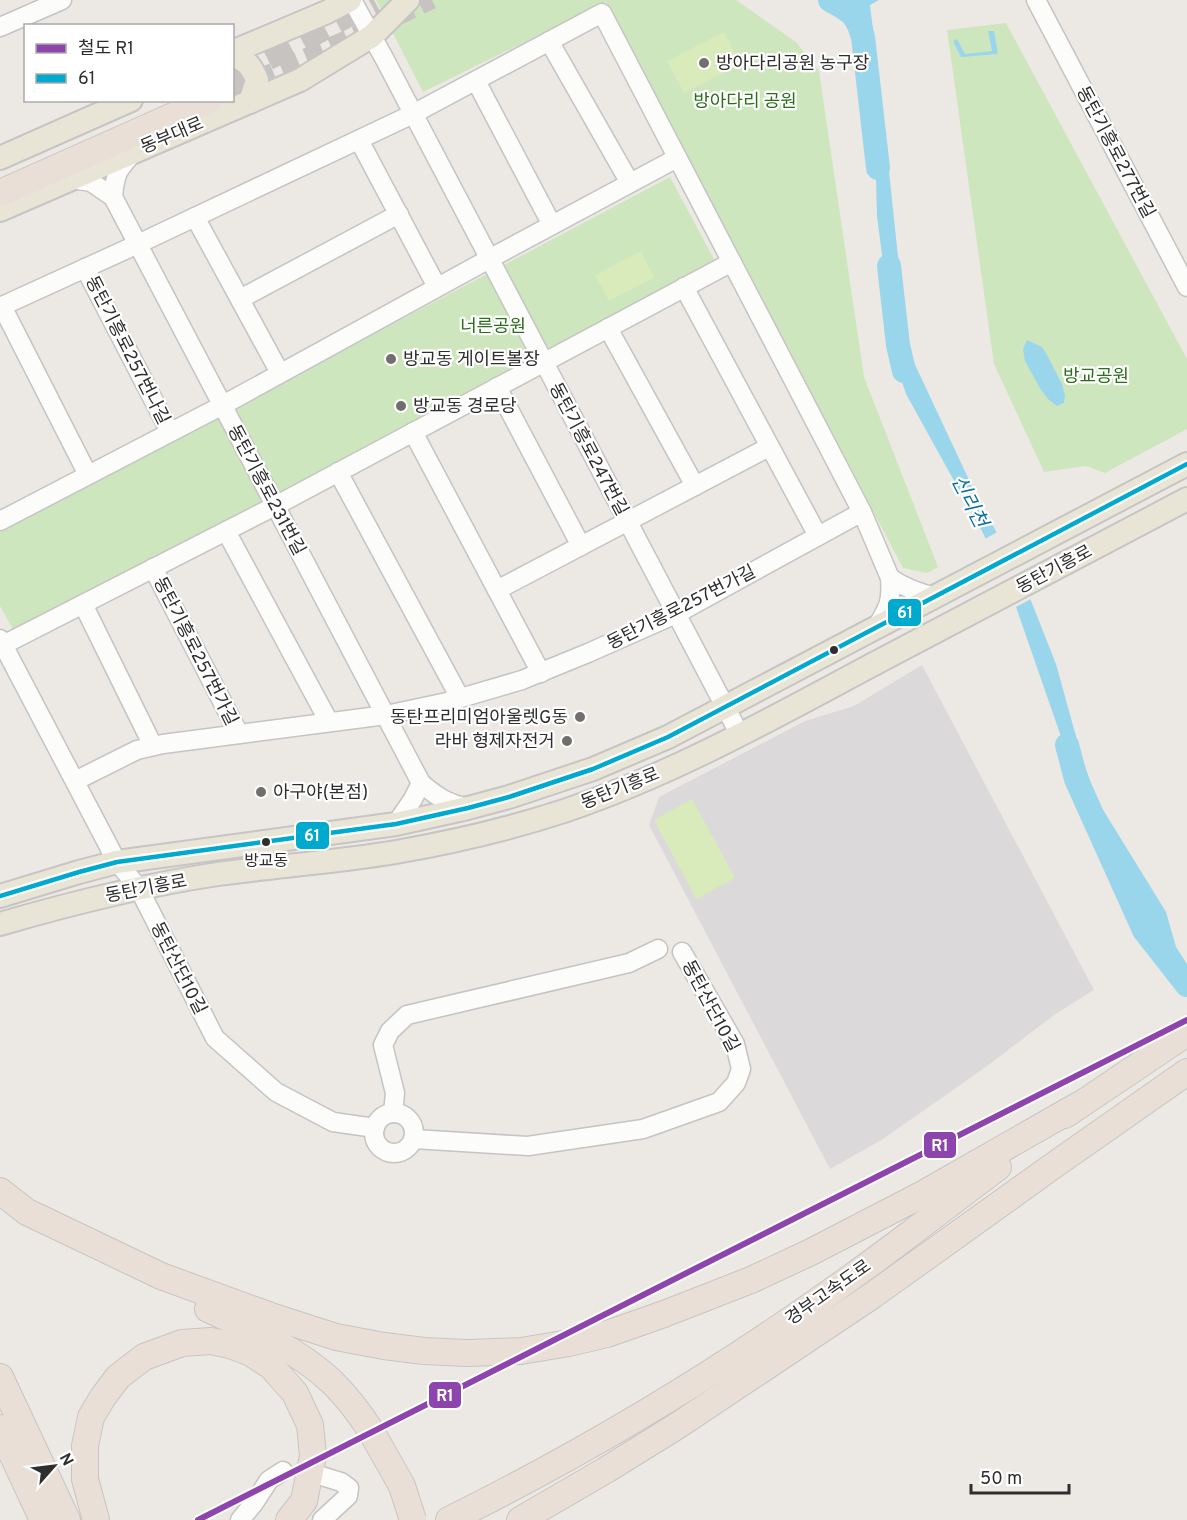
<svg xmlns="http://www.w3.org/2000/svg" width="1187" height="1520" font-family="Overpass,'Noto Sans KR',sans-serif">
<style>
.industrial{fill:#dcd9db}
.green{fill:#cee6be}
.pitch{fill:#d9eabb}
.water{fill:#99d6ec}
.pier{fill:#ece8e4}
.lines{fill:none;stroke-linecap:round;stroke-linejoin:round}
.river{stroke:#99d6ec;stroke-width:24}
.minor-tunnel{stroke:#c6c3c0;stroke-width:18;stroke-dasharray:18 9;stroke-linecap:butt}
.highway-tunnel{stroke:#c6c3c0;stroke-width:26;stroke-dasharray:26 13;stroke-linecap:butt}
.minor-casing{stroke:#c5c4c5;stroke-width:21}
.major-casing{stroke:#c6c5c4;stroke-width:26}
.highway-casing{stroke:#c6c5c4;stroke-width:28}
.minor{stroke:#fcfcfb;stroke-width:18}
.major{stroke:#e8e4d6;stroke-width:22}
.highway{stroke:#eadfd6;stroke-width:26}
.highway-bridge-casing{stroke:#c6c5c4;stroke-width:28;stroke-linecap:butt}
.highway-bridge{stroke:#eadfd6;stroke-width:26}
.bus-1-casing{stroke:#fff;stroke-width:9}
.bus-1{stroke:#00a9ce;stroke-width:4.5}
.rail-1-casing{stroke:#fff;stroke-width:10}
.rail-1{stroke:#8e44ad;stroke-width:6}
.poi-dot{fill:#706f6e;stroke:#fff;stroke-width:2}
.bus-dot{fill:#2e2e2e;stroke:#fff;stroke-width:2}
.labels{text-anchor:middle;stroke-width:4.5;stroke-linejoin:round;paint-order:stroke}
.bus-label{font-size:16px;fill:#2e2e2e;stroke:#fff}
.poi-label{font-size:18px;fill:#2e2e2e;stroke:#fff;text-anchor:start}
.park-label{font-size:18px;fill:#2c6e1b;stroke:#fff}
.street-label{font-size:18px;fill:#2e2e2e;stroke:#fff}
.water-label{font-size:20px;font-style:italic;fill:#0d6fa3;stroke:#fff}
.line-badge{stroke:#fff;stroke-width:2}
.badge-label{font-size:16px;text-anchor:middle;font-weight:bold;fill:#fff}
</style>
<rect width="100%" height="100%" fill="#ece8e4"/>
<polygon class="industrial" points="922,665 1094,990 1057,1013 983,1069 883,1139 830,1169 649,825 659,797 805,721 854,706"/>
<g class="green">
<polygon points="376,0 736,0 796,42 819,71 864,377 938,567 927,573 903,568 606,2 423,92"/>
<polygon points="1006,23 1187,359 1187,429 1105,473 1086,466 1044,472 994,364 947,30"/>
<polygon points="670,177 716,263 15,633 0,606 0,532"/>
</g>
<g class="pitch">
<polygon points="724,32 740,64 684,93 667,61"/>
<polygon points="641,251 654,278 609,301 595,275"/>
<polygon points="692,799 735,878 696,899 654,820"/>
</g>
<g class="water">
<polygon points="839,0 879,0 870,5 880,86 901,285 911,356 977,497 1022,578 1056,664 1082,758 1097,800 1166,912 1176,947 1187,964 1187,987 1158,948 1135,910 1075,777 1008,584 1015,578 1004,579 983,533 906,394 893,354 897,341 892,296 886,286 877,216 875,141 871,108 872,87 876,77 860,6"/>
<polygon points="988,31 994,31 998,54 961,57 953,41 957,39 965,54 992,51"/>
<polygon points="1027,340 1042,347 1047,355 1062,384 1065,395 1064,403 1057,406 1049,400 1041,390 1025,361 1023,349"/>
</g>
<polygon class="pier" points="999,531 1021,569 1020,573 1024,577 1033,598 1014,608 1005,585 1008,580 1005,582 1002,580 983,540"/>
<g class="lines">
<g class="river">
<path d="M830,0C851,11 857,15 863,37L878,168"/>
<polyline points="889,266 898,345 904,371"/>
<polyline points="1067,745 1076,779 1144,930 1187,985"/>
</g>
<g class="minor-tunnel">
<polyline points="396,17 432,0"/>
<polyline points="232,90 365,31"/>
</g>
<path class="highway-tunnel" d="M232,75C281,52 327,25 374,0"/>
<g class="minor-casing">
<g id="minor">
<polyline points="352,0 384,58 740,735"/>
<polyline points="1036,0 1187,287"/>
<polyline points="0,27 62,0"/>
<polyline points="549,41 630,183"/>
<polyline points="476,81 552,225"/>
<polyline points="359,140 437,287"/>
<path d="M72,179L91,182L113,197C115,173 118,169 134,152"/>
<polyline points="113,197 421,783"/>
<polyline points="195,217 280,373"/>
<polyline points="85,268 170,432"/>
<polyline points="684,287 818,536"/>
<polyline points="240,299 399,214"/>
<polyline points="2,306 88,475"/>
<polyline points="0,307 138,244 413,114 602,13 862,512 890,578"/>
<polyline points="608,328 695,486"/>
<polyline points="497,387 581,546"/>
<polyline points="413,432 541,673"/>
<polyline points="338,472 460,698"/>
<polyline points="0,521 223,405 489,259 677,158"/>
<polyline points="226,531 329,722"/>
<polyline points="153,568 239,734"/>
<polyline points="497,590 769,447"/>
<polyline points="83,604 153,746"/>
<path d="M876,628C888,608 892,602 890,578C905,588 918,593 936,597"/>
<polyline points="0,639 117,862 138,887 215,1038 276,1092 333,1122 375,1128"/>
<polyline points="3,645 275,506 732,262"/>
<polyline points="75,781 137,750 163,744 386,715 447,702 522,680 588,653 676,614 862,512"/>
<path d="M396,824L413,799L421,783C437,797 447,803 468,808"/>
<circle cx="394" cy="1133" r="20"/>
<polyline points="393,1113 395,1093 383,1045 390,1031 407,1015 629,963 658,949"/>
<polyline points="414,1139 528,1146 643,1129 719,1102 736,1083 741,1069 735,1044 682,952"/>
<polyline points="315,1474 341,1482 349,1488 348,1496 322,1520"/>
<polyline points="240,1520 254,1503 269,1480 283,1471"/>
</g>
</g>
<g class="major-casing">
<g id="major">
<polyline points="232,52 327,12 350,0"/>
<path d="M232,55C247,61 251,65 257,80L250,102"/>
<polyline points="0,158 131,100"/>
<polyline points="0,210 300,80 372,36 408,0"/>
<polyline points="0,896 79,872 117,862 396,824 468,808 509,797 593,769 668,737 1187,464"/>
<path d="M0,924C72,903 144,885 218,874C277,866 337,862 396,852C453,842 509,829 564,811C671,775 771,719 870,666C976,610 1081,555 1187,499"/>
</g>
</g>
<g class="highway-casing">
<g id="highway">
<polyline points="0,193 209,100"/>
<polyline points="1065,1115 1187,1033"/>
<polyline points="0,1191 27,1212 161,1276 271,1316 336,1337 384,1346 424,1351 467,1353 521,1351 569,1343 607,1334 664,1314 751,1280 811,1252 923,1194 1079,1105"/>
<path d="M208,1309C250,1328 300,1351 333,1383C348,1398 360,1414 371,1431"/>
<polyline points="0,1377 67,1520"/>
<polyline points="0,1428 43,1520"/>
<polyline points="96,1520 85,1479 85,1446 91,1417 103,1397 118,1377 144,1357 182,1343 211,1341 230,1345 251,1353 271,1366 295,1393 310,1425 313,1456 304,1501 289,1520"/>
<path d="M449,1520C590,1450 726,1368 853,1276C902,1241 950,1203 998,1167"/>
<polyline points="520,1520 606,1470 677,1426 764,1368 873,1295 1050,1168 1187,1072"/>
</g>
</g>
<use href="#minor" class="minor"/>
<use href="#major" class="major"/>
<use href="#highway" class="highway"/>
<g class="highway-bridge-casing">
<polyline id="highway-bridge" points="371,1431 402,1486 413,1520"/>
</g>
<use href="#highway-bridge" class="highway-bridge"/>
<g class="bus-1-casing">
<polyline id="bus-1" points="0,896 79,872 117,862 396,824 468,808 509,797 593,769 668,737 1187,464"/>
</g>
<use href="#bus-1" class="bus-1"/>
<g class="rail-1-casing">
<polyline id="rail-1" points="198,1520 1187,1020"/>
</g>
<use href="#rail-1" class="rail-1"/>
</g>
<g class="poi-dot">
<circle cx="704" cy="63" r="6"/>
<circle cx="391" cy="359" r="6"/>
<circle cx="401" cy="406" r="6"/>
<circle cx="580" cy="717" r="6"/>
<circle cx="567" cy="741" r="6"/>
<circle cx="261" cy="792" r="6"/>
</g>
<g class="bus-dot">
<circle cx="834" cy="650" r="5"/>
<circle cx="266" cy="842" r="5"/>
</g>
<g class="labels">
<g class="bus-label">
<text x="266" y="866">방교동</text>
</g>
<g class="poi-label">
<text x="716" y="69">방아다리공원 농구장</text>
<text x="403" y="365">방교동 게이트볼장</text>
<text x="413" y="412">방교동 경로당</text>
<text x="568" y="723" text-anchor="end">동탄프리미엄아울렛G동</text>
<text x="555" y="747" text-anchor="end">라바 형제자전거</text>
<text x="273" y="798">아구야(본점)</text>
</g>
<g class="park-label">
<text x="745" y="107">방아다리 공원</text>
<text x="493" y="332">너른공원</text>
<text x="1096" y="382">방교공원</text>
</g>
<g class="street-label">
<text transform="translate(172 135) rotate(-23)" y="6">동부대로</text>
<text transform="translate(1116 152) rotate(62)" y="6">동탄기흥로277번길</text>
<text transform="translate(128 350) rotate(63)" y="6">동탄기흥로257번나길</text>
<text transform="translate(589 449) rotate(62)" y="6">동탄기흥로247번길</text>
<text transform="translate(267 490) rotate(62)" y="6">동탄기흥로231번길</text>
<text transform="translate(1054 569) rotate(-28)" y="6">동탄기흥로</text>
<text transform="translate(681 607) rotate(-27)" y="6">동탄기흥로257번가길</text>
<text transform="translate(196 651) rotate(63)" y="6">동탄기흥로257번가길</text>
<text transform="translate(620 788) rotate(-22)" y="6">동탄기흥로</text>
<text transform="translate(146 888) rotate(-11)" y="6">동탄기흥로</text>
<text transform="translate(179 968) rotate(63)" y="6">동탄산단10길</text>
<text transform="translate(711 1006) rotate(62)" y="6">동탄산단10길</text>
<text transform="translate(828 1292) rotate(-35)" y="6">경부고속도로</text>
</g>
<g class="water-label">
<text transform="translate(970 501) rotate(63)" y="7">신리천</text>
</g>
</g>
<g class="line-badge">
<rect x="887" y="598" width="35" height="29" rx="6" fill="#00a9ce"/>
<rect x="295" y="821" width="35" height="29" rx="6" fill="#00a9ce"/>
<rect x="923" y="1131" width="34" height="28" rx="6" fill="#8e44ad"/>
<rect x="428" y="1381" width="34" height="28" rx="6" fill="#8e44ad"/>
</g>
<g class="badge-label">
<text x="905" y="618">61</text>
<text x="312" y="841">61</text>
<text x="940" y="1151">R1</text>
<text x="445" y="1401">R1</text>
</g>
<rect x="24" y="24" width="210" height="78" fill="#ffffff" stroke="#ababab" stroke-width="1.5"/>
<rect x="36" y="44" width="30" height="9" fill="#8e44ad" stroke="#ababab" stroke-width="1.5"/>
<text x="78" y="54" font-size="18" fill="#2e2e2e">철도 R1</text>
<rect x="36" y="74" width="30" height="9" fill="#00a9ce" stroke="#ababab" stroke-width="1.5"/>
<text x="78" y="84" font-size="18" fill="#2e2e2e">61</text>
<g transform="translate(54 1466) rotate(62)" stroke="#ffffff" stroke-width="4.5" paint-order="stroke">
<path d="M0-4.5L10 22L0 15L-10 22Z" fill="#2e2e2e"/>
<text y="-9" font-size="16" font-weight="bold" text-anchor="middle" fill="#2e2e2e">N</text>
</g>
<path d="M971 1484v9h98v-9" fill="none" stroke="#2e2e2e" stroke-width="3"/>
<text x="980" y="1484" font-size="18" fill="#2e2e2e" stroke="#ffffff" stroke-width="4.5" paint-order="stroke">50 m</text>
</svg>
